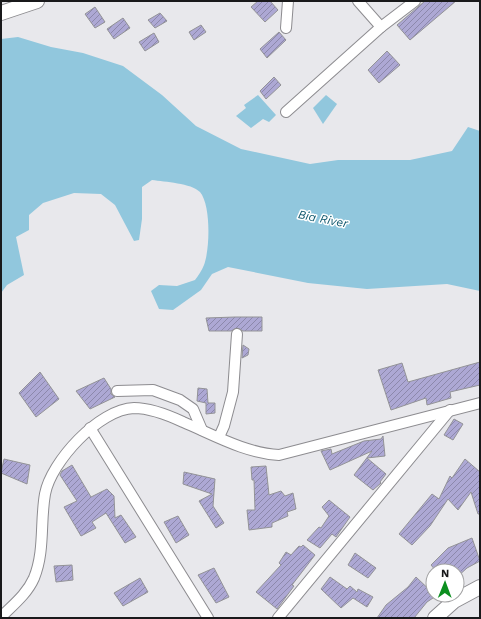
<svg xmlns="http://www.w3.org/2000/svg" width="481" height="619" font-family="'Work Sans',sans-serif">
<style>
.water{fill:#91c7dd}
.building{fill:url(#building-hatch);stroke:#939397}
.lines{fill:none;stroke-linecap:round;stroke-linejoin:round}
.street-casing{stroke:#8d8c90;stroke-width:12}
.secondary-casing{stroke:#8d8c90;stroke-width:16}
.street{stroke:#fff;stroke-width:10}
.secondary{stroke:#fff;stroke-width:14}
.labels{text-anchor:middle;stroke-width:3;stroke-linejoin:round;paint-order:stroke}
.water-label{font-size:12px;font-style:italic;fill:#10586e;stroke:#fff}
</style>
<defs>
<pattern id="building-hatch" width="6" height="6" patternUnits="userSpaceOnUse"><rect width="6" height="6" fill="#ada8d4"/><path d="M-1 1l2-2M0 6l6-6M5 7l2-2" fill="none" stroke="#8c88ab"/></pattern>
</defs>
<rect width="100%" height="100%" fill="#e8e8ec"/>
<g class="water">
<path d="M18,37L51,47L83,53L123,66L162,95L196,126L241,149L310,164L338,160H410L452,151L468,127L480,131V291L447,284L367,289L308,283L228,267L212,274L201,290L173,310L159,309L151,291L159,285L177,286L195,280C198,276 202,270 204,265C210,249 211,205 200,192C191,183 165,182 152,180L142,187V219L139,240L134,241L115,205L101,194L74,193L43,203L29,215V230L16,237L24,275L7,285L1,293V39Z"/>
<polygon points="258,95 276,115 269,122 263,119 251,128 236,116 246,108 244,105"/>
<polygon points="326,95 337,104 323,124 313,108"/>
</g>
<g class="building">
<polygon points="258,1 270,1 278,10 265,22 251,7"/>
<polygon points="425,1 456,1 410,40 397,25"/>
<polygon points="95,7 105,22 95,28 85,14"/>
<polygon points="160,13 167,21 155,28 148,20"/>
<polygon points="123,18 130,28 114,39 107,29"/>
<polygon points="201,25 206,32 194,40 189,32"/>
<polygon points="279,32 286,40 267,58 260,49"/>
<polygon points="154,33 159,42 145,51 139,42"/>
<polygon points="387,51 400,65 379,83 368,70"/>
<polygon points="274,77 281,85 266,99 260,91"/>
<polygon points="235,317 262,317 262,331 243,331 237,328 231,331 209,331 206,318"/>
<polygon points="243,345 249,349 248,355 242,358"/>
<polygon points="480,362 480,385 450,392 451,398 427,405 426,398 391,410 378,370 402,363 408,382"/>
<polygon points="40,372 59,399 36,417 19,393"/>
<polygon points="104,378 111,389 111,394 115,397 90,409 76,391"/>
<polygon points="198,388 207,389 208,403 215,403 215,413 206,414 206,403 197,401"/>
<polygon points="454,419 463,424 453,440 444,435"/>
<polygon points="383,436 385,456 367,458 386,474 380,482 381,483 373,490 354,475 372,451 330,470 321,451 331,449 332,454 364,441 381,439"/>
<polygon points="4,459 30,465 27,484 1,473"/>
<polygon points="465,459 480,472 480,514 478,514 471,492 458,510 448,499 430,526 412,545 399,534 432,494 439,499 450,476 452,478"/>
<polygon points="72,465 91,497 107,489 114,496 115,518 121,515 136,537 125,543 106,513 92,522 96,528 81,536 64,507 77,501 60,475 62,471"/>
<polygon points="266,466 269,495 281,491 285,496 293,493 296,509 287,512 288,516 272,523 272,527 249,530 247,510 255,510 254,480 252,480 251,467"/>
<polygon points="184,472 215,479 213,506 224,523 216,528 199,501 212,494 183,484"/>
<polygon points="329,500 350,517 336,537 332,534 320,548 307,540 319,527 321,528 329,516 322,507"/>
<polygon points="178,516 189,535 176,543 164,522"/>
<polygon points="472,538 480,561 467,568 457,577 457,571 436,571 431,565 448,548"/>
<polygon points="303,545 315,555 292,585 294,586 277,609 256,592 281,565 279,563 286,552 291,555 299,546 301,547"/>
<polygon points="355,553 376,568 368,578 348,565"/>
<polygon points="72,565 73,580 56,582 54,566"/>
<polygon points="214,568 229,597 216,603 198,575"/>
<polygon points="330,577 347,589 350,586 357,592 358,589 373,597 367,607 353,598 341,608 321,589"/>
<polygon points="416,577 436,596 427,602 414,618 377,618 386,605 408,587"/>
<polygon points="140,578 148,592 123,606 114,593"/>
</g>
<g class="lines">
<g class="street-casing">
<g id="street">
<polyline points="358,1 381,27"/>
<polyline points="286,28 288,1"/>
<polyline points="286,112 381,27 415,1"/>
<polyline points="117,391 153,390 180,400 193,409 202,430"/>
<polyline points="90,428 208,618"/>
<polyline points="219,437 224,426 233,392 237,334"/>
<path d="M1,617C13,605 27,594 34,578C45,551 40,522 45,494C51,462 99,409 134,408C151,408 168,415 183,422C214,435 245,453 279,455L480,403"/>
<polyline points="278,618 450,410"/>
</g>
</g>
<g class="secondary-casing">
<g id="secondary">
<polyline points="1,13 37,1"/>
<polyline points="435,618 454,601 480,587"/>
</g>
</g>
<use href="#street" class="street"/>
<use href="#secondary" class="secondary"/>
</g>
<g class="labels">
<g class="water-label">
<text transform="translate(323 219) rotate(11)" y="4">Bia River</text>
</g>
</g>
<rect width="481" height="619" fill="none" stroke="#19191b" stroke-width="4"/>
<g transform="translate(445 583) rotate(1)"><circle r="19" fill="#ffffff" stroke="#a3a3a4"/>
<path d="M0-3L7 15L0 10L-7 15Z" fill="#0c8f1f"/>
<text y="-6" font-size="11" font-weight="bold" text-anchor="middle" fill="#19191b">N</text>
</g>
</svg>
